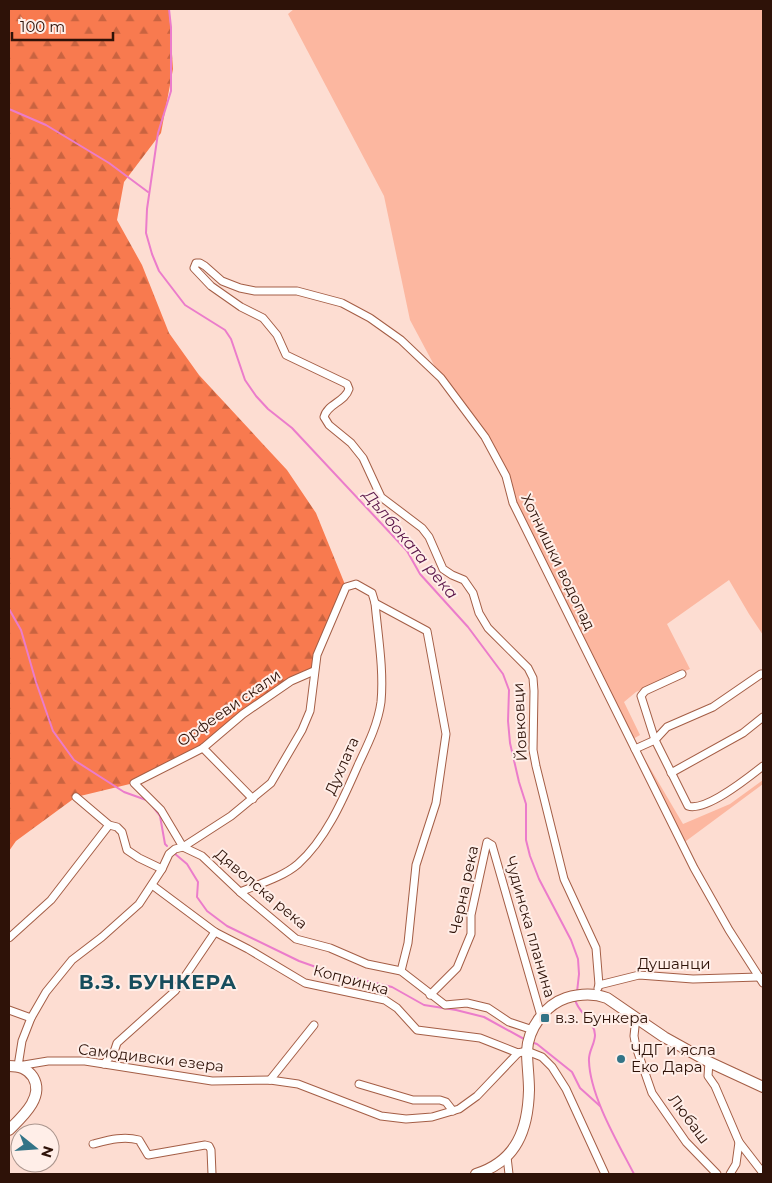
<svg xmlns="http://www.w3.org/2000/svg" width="772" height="1183" font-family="Montserrat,sans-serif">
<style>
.green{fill:#fcb7a0}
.forest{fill:url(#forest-firs)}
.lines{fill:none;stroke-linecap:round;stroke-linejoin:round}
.stream{stroke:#eb7ccb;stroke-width:2}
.street-casing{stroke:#a45e46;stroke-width:9}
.secondary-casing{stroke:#a45e46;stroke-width:12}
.street{stroke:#fff;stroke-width:7}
.secondary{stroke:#fff;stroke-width:10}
.poi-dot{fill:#337487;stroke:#ffeee8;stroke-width:2}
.labels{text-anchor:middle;stroke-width:4;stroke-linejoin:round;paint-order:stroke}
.street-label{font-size:15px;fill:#2e1208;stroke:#ffeee8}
.poi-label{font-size:15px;fill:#2e1208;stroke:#ffeee8;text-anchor:start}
.water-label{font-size:16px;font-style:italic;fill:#5b164a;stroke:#ffeee8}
.district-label{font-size:20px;font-weight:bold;letter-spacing:1px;fill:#174d5c;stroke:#ffeee8}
</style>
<defs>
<pattern id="forest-firs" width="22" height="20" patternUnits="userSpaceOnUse" patternTransform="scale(1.25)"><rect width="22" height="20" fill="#f87a4f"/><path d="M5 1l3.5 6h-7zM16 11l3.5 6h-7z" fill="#c96340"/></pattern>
</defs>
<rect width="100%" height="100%" fill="#fdddd2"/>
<polygon class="green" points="294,9 763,9 763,635 749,614 729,580 667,624 690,669 636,692 624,702 640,735 633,739 683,824 730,804 763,780 763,784 682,844 513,503 506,476 485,437 441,378 410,320 384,196 288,14"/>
<polygon class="forest" points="9,9 169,9 173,69 161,133 124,182 117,220 142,265 169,333 199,375 287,470 316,513 346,587 314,671 291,681 203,748 134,783 76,797 16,841 9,851"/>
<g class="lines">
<g class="stream">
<polyline points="169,9 171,27 171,91 158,133 147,209 146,233 152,254 159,271 185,305 225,330 231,339 245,380 256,396 268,409 292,428 407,551 420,574 468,627 503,674 509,690 508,721 510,743 519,782 526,804 526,840 530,856 539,879 571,940 578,959 579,974 577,992"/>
<polyline points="9,109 46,125 109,163 148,192"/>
<polyline points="9,609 21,630 36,682 53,731 74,760 124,792 149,801"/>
<polyline points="153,807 160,816 165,844 167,846"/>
<polyline points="174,853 187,864 198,882 197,897 207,911 227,926 299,961 330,972 392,987 424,1005 456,1010 484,1017 524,1039"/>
<path d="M575,999C577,1012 595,1021 595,1035C595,1044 588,1052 589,1061C590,1096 618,1143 634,1174"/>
<polyline points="531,1042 537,1044 572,1072 580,1088 600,1106"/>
</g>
<g class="street-casing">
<g id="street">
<polyline points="375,603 427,631 446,734 436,803 416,865 408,943 401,971"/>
<polyline points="314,671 291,681 243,714 203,748 134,783 161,810 183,847 202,856 240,892 296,939 330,948 367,964 401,971 445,1005 467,1003 488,1008 509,1022 533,1030"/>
<path d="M682,674L645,691L641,696L655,740L688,806C706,812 749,777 763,766"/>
<polyline points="203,748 253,799"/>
<polyline points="635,749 655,740 667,727 713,707 761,674"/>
<polyline points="671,773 743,733 763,717"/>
<polyline points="76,797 109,825 117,827 122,832 127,850 139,858 162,869"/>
<polyline points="152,885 215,932 248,949 305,983 385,1000 397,1008 417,1030 480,1038 518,1053 527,1051 542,1057 552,1067 566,1089 605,1174"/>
<path d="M240,892C259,884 283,877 298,864C327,838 344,797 359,763C368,744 378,724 381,702C384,670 378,636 375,603L372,593L356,584L346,587L317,655L310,711L302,730L271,783L231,816L183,847L175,849L169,854L162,869L139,904L102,937L72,960L46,992L31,1018L22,1041L18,1066L48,1061H85L212,1081L270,1080L298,1084L381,1116L406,1119L432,1117L459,1109L477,1096L518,1053"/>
<polyline points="9,938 51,900 109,825"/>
<path d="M599,985L596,948L564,879L536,766L533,750L534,691L533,678L528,668L488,628L479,613L473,593L464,580L452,575L443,569L429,537L422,528L381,497L363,458L351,443L329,425L324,417C327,404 345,402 349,389L347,384L286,355L277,335L263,318L241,307L211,286L194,268L196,263H200L205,266L222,281L240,288L255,291H297L342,303L370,318L401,340L441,378L485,437L506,476L513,503L694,868L729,930L763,983"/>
<polyline points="598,988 599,985 639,975 693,979 759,977"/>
<polyline points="430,995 457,968 471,934 471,915 487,842 492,845 541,1016"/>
<polyline points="9,1010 31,1018"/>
<polyline points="636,1017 634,1036 636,1047 652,1093 686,1142 717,1174"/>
<polyline points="709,1062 708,1076 715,1086 739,1142 763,1173"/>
<polyline points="104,1064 114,1052 117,1043 175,991 215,932"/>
<polyline points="270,1080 314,1025"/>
<polyline points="359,1084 413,1100 440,1100 446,1102 453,1111"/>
<path d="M93,1144C109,1140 123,1136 139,1140L148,1155L205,1145L209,1146L211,1150L212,1174"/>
<polyline points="507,1157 509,1174"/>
<polyline points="730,1174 736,1164 739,1142"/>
</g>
</g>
<g class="secondary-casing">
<g id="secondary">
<path d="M9,1066C19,1066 27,1068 33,1077C45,1097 22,1117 9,1130"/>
<path d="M476,1174C517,1161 528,1129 529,1090C529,1077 527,1064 527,1051C528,1029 545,1005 566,998C579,994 594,993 607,998L664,1037L709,1062L763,1087"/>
</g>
</g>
<use href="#street" class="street"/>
<use href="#secondary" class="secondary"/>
</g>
<g class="poi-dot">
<rect x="540" y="1013" width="10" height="10" rx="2.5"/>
<circle cx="621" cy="1059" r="5"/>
</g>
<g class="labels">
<g class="street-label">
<text transform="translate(558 562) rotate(64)" y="5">Хотнишки водопад</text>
<text transform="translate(229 708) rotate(-35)" y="5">Орфееви скали</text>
<text transform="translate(520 722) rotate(-93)" y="5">Йовковци</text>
<text transform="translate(342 766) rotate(-66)" y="5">Духлата</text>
<text transform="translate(261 889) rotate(40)" y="5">Дяволска река</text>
<text transform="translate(464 890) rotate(-78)" y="5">Черна река</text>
<text transform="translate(530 927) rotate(74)" y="5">Чудинска планина</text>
<text x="674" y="969">Душанци</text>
<text transform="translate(351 980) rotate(15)" y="5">Копринка</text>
<text transform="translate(151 1058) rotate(7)" y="5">Самодивски езера</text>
<text transform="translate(689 1119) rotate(53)" y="5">Любаш</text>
</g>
<g class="poi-label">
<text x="555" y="1023">в.з. Бункера</text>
<text x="631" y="1055">ЧДГ и ясла<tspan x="631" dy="17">Еко Дара</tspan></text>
</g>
<g class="water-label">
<text transform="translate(411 544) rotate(50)" y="6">Дълбоката река</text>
</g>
<g class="district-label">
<text x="158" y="989">В.З. БУНКЕРА</text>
</g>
</g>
<rect width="772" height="1183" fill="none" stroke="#2e1208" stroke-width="20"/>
<g transform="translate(35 1148) rotate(107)"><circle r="24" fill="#ffeee8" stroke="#ab968e"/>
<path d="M0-4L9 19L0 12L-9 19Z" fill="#337487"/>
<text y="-8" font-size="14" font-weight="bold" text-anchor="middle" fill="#2e1208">N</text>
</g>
<path d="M12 32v8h101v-8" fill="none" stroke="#2e1208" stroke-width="2.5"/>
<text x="20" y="32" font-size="15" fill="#2e1208" stroke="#ffeee8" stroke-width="4" paint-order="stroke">100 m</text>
</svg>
